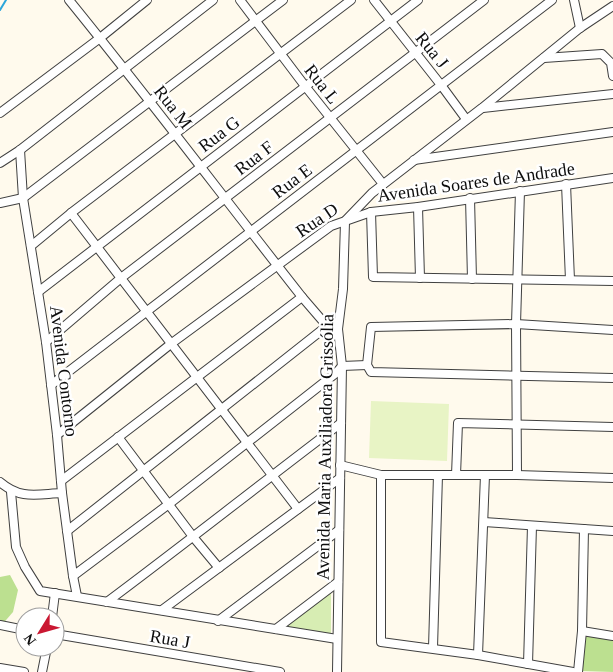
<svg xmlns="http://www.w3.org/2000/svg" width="613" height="672" font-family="'Times New Roman',serif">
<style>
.green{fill:#d7edb3}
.forest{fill:#bce090}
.pitch{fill:#e8f4c5}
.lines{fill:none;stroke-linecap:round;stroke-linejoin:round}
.stream{stroke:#2ca6da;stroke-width:2}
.minor-casing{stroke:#404040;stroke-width:10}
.minor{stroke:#fff;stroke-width:8}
.labels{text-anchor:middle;stroke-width:5;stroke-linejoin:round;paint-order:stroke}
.street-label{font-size:18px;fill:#0d0d0d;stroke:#fff}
</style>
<rect width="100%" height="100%" fill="#fffaed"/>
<polygon class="green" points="331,590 331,636 280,628"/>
<g class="forest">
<polygon points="10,575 18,590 13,612 0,627 0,577"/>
<polygon points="589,636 613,640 613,672 581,671 584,637"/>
</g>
<polygon class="pitch" points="371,401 449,404 447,461 369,458"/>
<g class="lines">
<polyline class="stream" points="0,10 6,0"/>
<g class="minor-casing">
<g id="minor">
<path d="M69,0C148,97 224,198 302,297L327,326"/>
<polyline points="240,0 305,86 383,184"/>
<polyline points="374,0 441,85 466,119"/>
<polyline points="574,0 580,28"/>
<polyline points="544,58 602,54 611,63 613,76"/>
<polyline points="483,108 613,94"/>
<polyline points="0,113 100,38 147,0"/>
<polyline points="20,150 23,198 46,342 57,435 62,493 73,576 77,596"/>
<polyline points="414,160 613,132"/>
<polyline points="0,163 20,150 213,0"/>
<polyline points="566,184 570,280"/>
<polyline points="470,198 472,279"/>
<polyline points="0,203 23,198 283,0"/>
<polyline points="418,207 420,278"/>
<polyline points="371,212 373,277 613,281"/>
<polyline points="71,213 298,509"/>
<polyline points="346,220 372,193 482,108 580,28 613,6"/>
<polyline points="31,246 71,213 351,0"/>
<polyline points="38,292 418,0"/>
<polyline points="613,330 516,324 371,327 367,365 371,372 613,378"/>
<polyline points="46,342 121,278 484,0"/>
<polyline points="51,385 552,0"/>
<polyline points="57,435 172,343 331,226 371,212 418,207 613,178"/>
<polyline points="118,437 194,538 219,568"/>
<polyline points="340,465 381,475 517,475 613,478"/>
<polyline points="381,475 381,642 478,655 573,672"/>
<polyline points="456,475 458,423 613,427"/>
<polyline points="517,475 516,324 520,191"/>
<polyline points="61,481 302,297"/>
<path d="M0,482C21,500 37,494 62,493"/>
<polyline points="11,492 16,547 25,567 40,591 337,639"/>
<polyline points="484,522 613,531"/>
<polyline points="67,531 327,326"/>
<polyline points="73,576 169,504 336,373 342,366 367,365"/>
<path d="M107,602C186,543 263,482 341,423"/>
<polyline points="162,610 340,478"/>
<polyline points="52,617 55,593"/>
<polyline points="218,621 339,530"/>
<polyline points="0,625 25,630"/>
<polyline points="276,629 338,582"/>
<polyline points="582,631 613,636"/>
<polyline points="55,634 280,672"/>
<polyline points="433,648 438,475"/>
<polyline points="478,655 485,475"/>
<polyline points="528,664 532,526"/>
<polyline points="0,668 24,672"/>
<polyline points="42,672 47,647"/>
<polyline points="337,672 342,366 338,329 343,289 345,222"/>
<polyline points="578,672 582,631 584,529"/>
</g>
</g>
<use href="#minor" class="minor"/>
</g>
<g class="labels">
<g class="street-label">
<text transform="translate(432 50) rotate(51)" y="6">Rua J</text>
<text transform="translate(322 84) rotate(52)" y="6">Rua L</text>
<text transform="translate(173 107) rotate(52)" y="6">Rua M</text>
<text transform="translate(219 134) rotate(-38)" y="6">Rua G</text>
<text transform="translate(254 158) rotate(-38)" y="6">Rua F</text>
<text transform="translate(292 181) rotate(-37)" y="6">Rua E</text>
<text transform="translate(476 182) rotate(-8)" y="6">Avenida Soares de Andrade</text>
<text transform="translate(317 220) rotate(-34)" y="6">Rua D</text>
<text transform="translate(64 371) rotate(83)" y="6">Avenida Contorno</text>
<text transform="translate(325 447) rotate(-89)" y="6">Avenida Maria Auxiliadora Grissólia</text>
<text transform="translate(170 639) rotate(10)" y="6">Rua J</text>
</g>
</g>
<g transform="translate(40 632) rotate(233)"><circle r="24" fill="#ffffff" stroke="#9e9e9e"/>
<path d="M0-4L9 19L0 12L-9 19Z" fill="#ca1832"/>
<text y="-8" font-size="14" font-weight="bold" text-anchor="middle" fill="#0d0d0d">N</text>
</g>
</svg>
